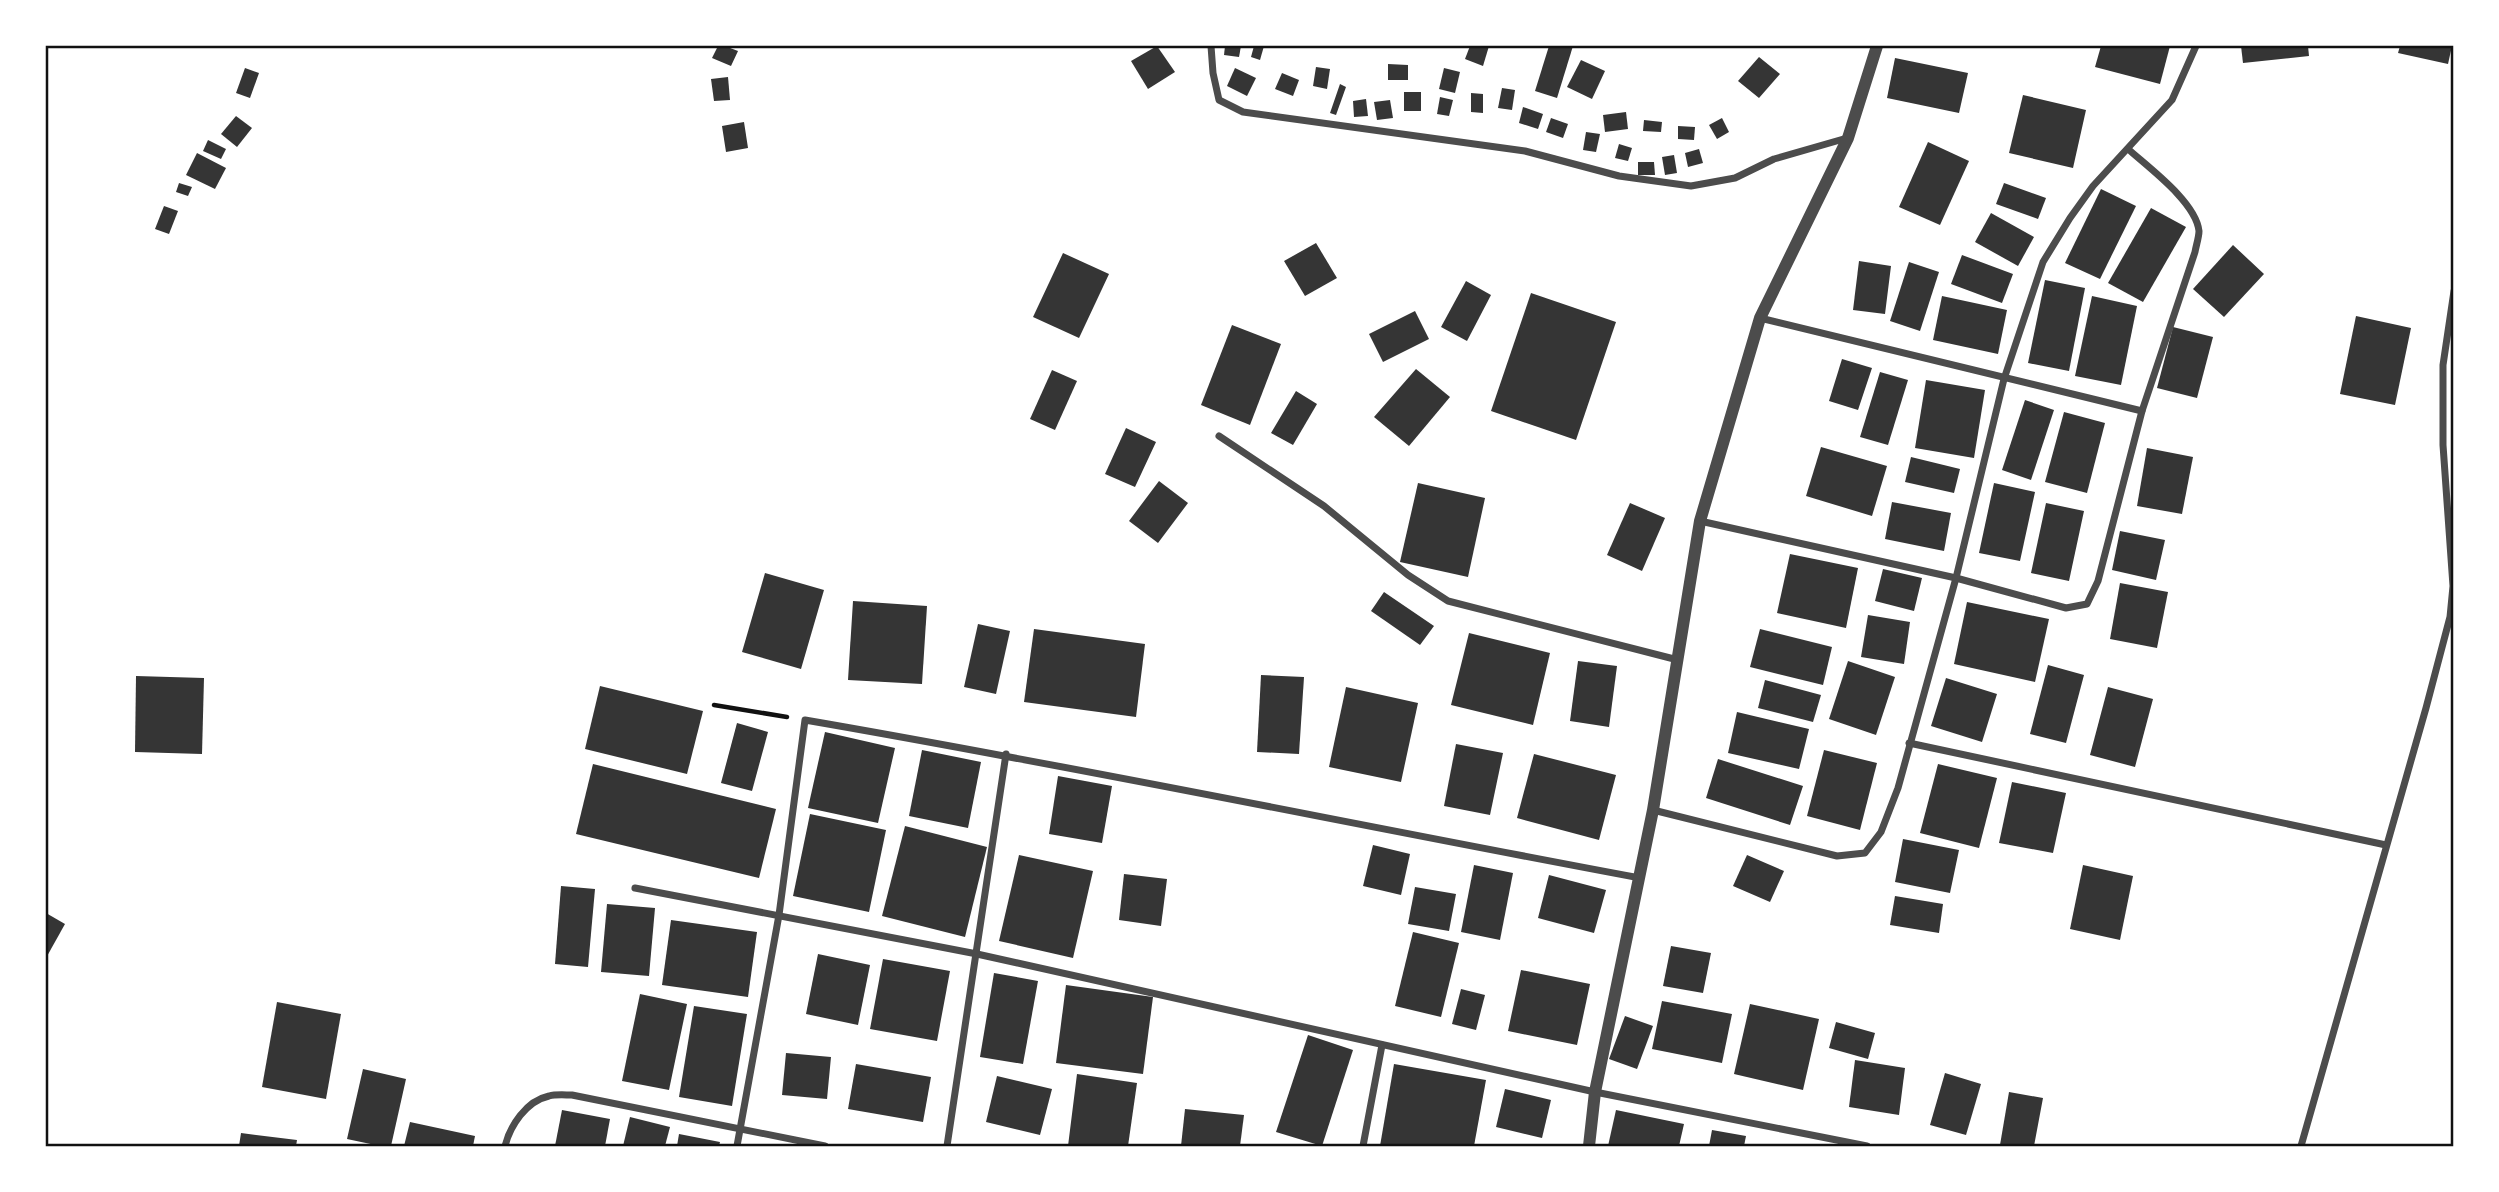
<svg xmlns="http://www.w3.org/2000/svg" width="2499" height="1192" font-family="'Archivo Narrow',sans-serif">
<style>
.building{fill:#353535}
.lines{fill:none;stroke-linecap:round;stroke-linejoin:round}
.path{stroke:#111;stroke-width:4.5}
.minor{stroke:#4c4c4c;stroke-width:7}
.tertiary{stroke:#4c4c4c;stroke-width:12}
.neatline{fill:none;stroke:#111;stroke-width:2.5}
</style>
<rect width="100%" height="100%" fill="#fff"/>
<g class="building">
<polygon points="718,46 725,46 738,51 731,66 712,58"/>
<polygon points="1157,46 1175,72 1148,89 1131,61"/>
<polygon points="1225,46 1241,46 1239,57 1224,55"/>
<polygon points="1254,46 1264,46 1260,60 1251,57"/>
<polygon points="1470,46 1489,46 1483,66 1465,59"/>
<polygon points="1549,46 1573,46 1557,98 1535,91"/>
<polygon points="2101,46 2170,46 2160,84 2095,67"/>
<polygon points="2241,46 2308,46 2309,56 2243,63"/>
<polygon points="2400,46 2452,46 2448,64 2398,53"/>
<polygon points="1759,57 1780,74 1759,98 1738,81"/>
<polygon points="1895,58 1968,73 1959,113 1887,98"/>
<polygon points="1581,60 1605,71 1592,99 1567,87"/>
<polygon points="1388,64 1408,65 1408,80 1388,80"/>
<polygon points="1316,67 1330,69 1327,89 1313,86"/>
<polygon points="245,68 259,73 250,98 236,93"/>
<polygon points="1235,68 1256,78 1247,96 1227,86"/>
<polygon points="1444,68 1460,72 1455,93 1439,89"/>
<polygon points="1282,73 1299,80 1293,96 1275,89"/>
<polygon points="728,77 730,100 714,101 711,79"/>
<polygon points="1340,84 1346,87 1336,115 1330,113"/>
<polygon points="1502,88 1515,90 1512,110 1498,108"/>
<rect x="1404" y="92" width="17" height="19"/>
<polygon points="1471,93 1483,94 1483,113 1471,112"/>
<polygon points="2023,95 2086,110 2073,168 2009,153"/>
<polygon points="1440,97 1453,100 1449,116 1437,114"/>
<polygon points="1366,99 1368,116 1354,117 1353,101"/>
<polygon points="1390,100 1393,118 1377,120 1374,102"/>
<polygon points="1523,107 1543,114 1538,129 1519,123"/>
<polygon points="1626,112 1628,129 1605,132 1603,115"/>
<polygon points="236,116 252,128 237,147 221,134"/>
<polygon points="1551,118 1568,124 1563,138 1546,132"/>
<polygon points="1722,118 1729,132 1717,139 1709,125"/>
<polygon points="1644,120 1662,122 1661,132 1643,131"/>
<polygon points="744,122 748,148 726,152 722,126"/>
<polygon points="1678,126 1695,127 1694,140 1678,139"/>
<polygon points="1586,132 1600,134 1596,152 1583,150"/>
<polygon points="208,140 226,149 221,159 203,151"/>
<polygon points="1928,142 1969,161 1940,225 1899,207"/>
<polygon points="1619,144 1632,148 1628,161 1615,158"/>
<polygon points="1699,149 1703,163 1688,167 1685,153"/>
<polygon points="197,153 226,168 215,189 186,175"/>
<polygon points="1674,155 1677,173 1665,175 1662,157"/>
<polygon points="1638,162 1654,162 1655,175 1638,175"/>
<polygon points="179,183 192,187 188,196 176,192"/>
<polygon points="2004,183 2046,198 2038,219 1996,204"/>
<polygon points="2101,189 2136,206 2100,279 2065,263"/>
<polygon points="164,206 178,211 169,234 155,229"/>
<polygon points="2151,208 2186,227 2143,302 2108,283"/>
<polygon points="1991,213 2034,237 2018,266 1975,242"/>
<polygon points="1316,243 1337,278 1305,296 1284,261"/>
<polygon points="2233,245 2264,274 2224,317 2193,289"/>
<polygon points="1063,253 1109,274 1079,338 1033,317"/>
<polygon points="1962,255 2013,274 2002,303 1951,284"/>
<polygon points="1859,261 1891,266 1885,314 1853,310"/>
<polygon points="1909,262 1939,272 1920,331 1890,321"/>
<polygon points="2045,280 2085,288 2069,371 2028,363"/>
<polygon points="1466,281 1491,295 1467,341 1441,327"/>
<polygon points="1531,293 1616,322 1576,440 1491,411"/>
<polygon points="1942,296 2007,310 1998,354 1933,340"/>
<polygon points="2092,296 2137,306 2121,385 2075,376"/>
<polygon points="1415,311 1429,339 1383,362 1369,334"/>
<polygon points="2356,316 2411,328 2395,405 2340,394"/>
<polygon points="1232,325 1281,344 1250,425 1201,405"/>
<polygon points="2173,327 2213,337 2197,398 2157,388"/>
<polygon points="1842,359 1872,368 1858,410 1829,401"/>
<polygon points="1416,369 1450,397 1409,446 1374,417"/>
<polygon points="1052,370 1077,381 1055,430 1030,419"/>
<polygon points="1880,372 1908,380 1888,445 1860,437"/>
<polygon points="1926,380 1985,390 1974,458 1915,448"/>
<polygon points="1296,391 1317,404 1293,445 1271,433"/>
<polygon points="2025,400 2054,410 2031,480 2002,470"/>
<polygon points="2064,412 2105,423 2087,493 2045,482"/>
<polygon points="1126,428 1156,442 1135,487 1105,474"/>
<polygon points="1821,447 1887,466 1872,516 1806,496"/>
<polygon points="2147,448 2193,457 2182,514 2137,506"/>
<polygon points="1911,457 1960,469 1954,493 1905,482"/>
<polygon points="1159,481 1188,503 1158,543 1129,521"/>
<polygon points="1418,483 1485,498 1468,577 1400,562"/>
<polygon points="1994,483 2035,492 2020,561 1979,553"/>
<polygon points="1892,502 1951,513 1944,551 1885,539"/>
<polygon points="1630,503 1665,518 1642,571 1607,555"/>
<polygon points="2046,503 2084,511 2069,581 2031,573"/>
<polygon points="2120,531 2165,540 2156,580 2112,570"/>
<polygon points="1790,554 1858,568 1846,628 1777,613"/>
<polygon points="1883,569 1922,578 1914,611 1875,601"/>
<polygon points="765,573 824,590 801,669 742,652"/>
<polygon points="2120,583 2168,592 2157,648 2110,639"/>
<polygon points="1384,592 1434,626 1420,645 1371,611"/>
<polygon points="853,601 927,606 922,684 848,680"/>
<polygon points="1967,602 2049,619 2035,682 1954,664"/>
<polygon points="1868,615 1910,622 1904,664 1861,657"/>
<polygon points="978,624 1010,631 996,694 964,687"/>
<polygon points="1034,629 1145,644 1136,717 1024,702"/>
<polygon points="1760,629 1832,647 1823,685 1750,667"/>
<polygon points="1469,633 1550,653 1533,725 1451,705"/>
<polygon points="1578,661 1617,666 1609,727 1570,721"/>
<polygon points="1848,661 1895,677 1876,735 1829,719"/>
<polygon points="2048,665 2084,675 2066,743 2030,734"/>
<polygon points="1261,675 1304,677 1299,754 1257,752"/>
<polygon points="136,676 204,678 202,754 135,752"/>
<polygon points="1946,678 1997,694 1982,742 1931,726"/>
<polygon points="1765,680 1821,695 1813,722 1758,708"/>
<polygon points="600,686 703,711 687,774 585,749"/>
<polygon points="1346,687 1418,703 1401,782 1329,767"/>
<polygon points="2108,687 2153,699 2135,767 2090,755"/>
<polygon points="1737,712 1809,729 1799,769 1728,753"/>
<polygon points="737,723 768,732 752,791 721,783"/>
<polygon points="825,732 895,748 878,823 808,808"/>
<polygon points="1456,744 1503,753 1490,815 1444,806"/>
<polygon points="922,750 981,762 968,828 909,816"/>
<polygon points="1824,750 1877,763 1860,830 1807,816"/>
<polygon points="1534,754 1616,775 1599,840 1517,818"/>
<polygon points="1718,759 1803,786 1790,825 1706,798"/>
<polygon points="593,764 776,809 759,878 576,834"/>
<polygon points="1938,764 1997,778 1979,848 1920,833"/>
<polygon points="1058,776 1112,786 1102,843 1049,834"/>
<polygon points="2012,782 2066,793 2053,853 1999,843"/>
<polygon points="810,814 886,830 869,912 793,896"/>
<polygon points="905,826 987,847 965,937 882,916"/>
<polygon points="1903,839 1959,850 1950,893 1895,882"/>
<polygon points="1373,845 1410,854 1401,895 1363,886"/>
<polygon points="1019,855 1093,871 1073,958 999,941"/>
<polygon points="1747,855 1784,871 1770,902 1733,886"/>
<polygon points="1474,865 1513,873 1500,940 1461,932"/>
<polygon points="2083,865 2133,876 2120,940 2070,929"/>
<polygon points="1124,874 1167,879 1161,926 1119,920"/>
<polygon points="1549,875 1606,890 1594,933 1538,918"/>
<polygon points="561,886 595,889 588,967 555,964"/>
<polygon points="1415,887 1456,894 1449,931 1408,924"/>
<polygon points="1895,896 1943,904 1939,933 1890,925"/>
<polygon points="607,904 655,908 649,976 601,972"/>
<polygon points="46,913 65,924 46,958"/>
<polygon points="671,920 757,932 748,997 662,985"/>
<polygon points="1413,932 1459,943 1441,1017 1395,1006"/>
<polygon points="1671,946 1711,953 1703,993 1663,986"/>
<polygon points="818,954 870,965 858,1025 806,1014"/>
<polygon points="883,959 950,971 937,1041 870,1029"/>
<polygon points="1521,970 1590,984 1577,1045 1508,1031"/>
<polygon points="994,973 1038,981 1023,1064 980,1057"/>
<polygon points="1066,985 1153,997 1143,1074 1056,1063"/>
<polygon points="1461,989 1485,995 1476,1030 1452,1024"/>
<polygon points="640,994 687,1004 669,1090 622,1081"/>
<polygon points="1662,1001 1732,1014 1722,1063 1652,1049"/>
<polygon points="277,1002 341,1014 326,1099 262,1087"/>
<polygon points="1750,1004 1819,1019 1803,1090 1734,1074"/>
<polygon points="694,1006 747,1014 732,1106 679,1097"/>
<polygon points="1625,1016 1653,1026 1637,1069 1609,1059"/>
<polygon points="1836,1022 1875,1033 1868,1059 1829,1048"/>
<polygon points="1308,1035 1353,1050 1322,1146 1276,1132"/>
<polygon points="786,1053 831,1057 827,1099 782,1095"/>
<polygon points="1855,1060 1905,1068 1899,1115 1849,1107"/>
<polygon points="856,1064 931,1077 923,1122 848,1109"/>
<polygon points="1394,1064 1486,1080 1474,1146 1380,1146"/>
<polygon points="363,1069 406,1079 391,1146 380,1146 347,1139"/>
<polygon points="1945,1073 1981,1084 1966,1135 1930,1125"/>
<polygon points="1077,1074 1137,1083 1128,1146 1068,1146"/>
<polygon points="997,1076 1052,1089 1040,1135 986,1122"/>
<polygon points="1505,1089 1551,1100 1542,1138 1496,1127"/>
<polygon points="2009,1092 2043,1098 2034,1146 2000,1145"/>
<polygon points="1185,1109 1244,1115 1240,1146 1181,1146"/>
<polygon points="562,1110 610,1119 605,1146 555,1146"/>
<polygon points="1616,1110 1684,1124 1679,1146 1608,1146"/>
<polygon points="630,1117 670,1127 665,1146 623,1146"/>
<polygon points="410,1122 475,1136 473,1146 404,1146"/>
<polygon points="1712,1130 1746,1136 1744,1146 1709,1146"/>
<polygon points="241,1133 297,1140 296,1146 239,1146"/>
<polygon points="679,1134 720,1142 719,1146 677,1146"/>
</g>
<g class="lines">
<polyline class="path" points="714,705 787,717"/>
<g class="minor">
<polyline points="1211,46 1213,73 1219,100 1243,112 1525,151 1619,176 1691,186 1735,178 1774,159 1847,138"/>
<polyline points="1760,318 2142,411"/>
<polyline points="1219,436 1324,506 1408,575 1448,601 1678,660"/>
<path d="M1700,521L1956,578L2066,608L2087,604L2098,581L2142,411L2195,252C2196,246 2199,237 2199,231C2196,202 2148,167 2128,149"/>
<polyline points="1909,743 2386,845"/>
<polyline points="1653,810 1837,856 1865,853 1881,832 1898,788 1956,578 2004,379 2043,262 2070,218 2093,186 2172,100 2196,46"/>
<polyline points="635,888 977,954 1595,1092 1867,1146"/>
<path d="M505,1146C510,1126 526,1101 549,1096C556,1094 565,1095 572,1095L825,1146"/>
<path d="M737,1146L779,915L805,720C1084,768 1361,826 1640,878"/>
<polyline points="947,1146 1006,754"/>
<polyline points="1363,1146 1382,1045"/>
<polyline points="2301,1146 2426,708 2450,617 2453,586 2443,445 2443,365 2454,291"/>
</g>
<polyline class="tertiary" points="1589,1146 1595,1092 1653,810 1700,521 1760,318 1848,138 1877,46"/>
</g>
<rect width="2499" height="1192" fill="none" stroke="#ffffff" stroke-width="94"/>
<rect x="47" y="47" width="2405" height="1098" class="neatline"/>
</svg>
